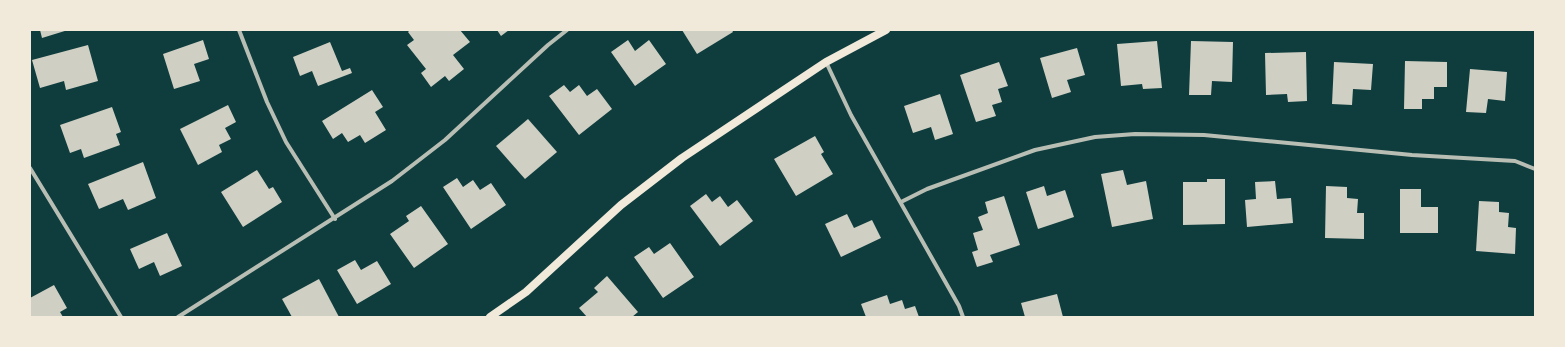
<svg xmlns="http://www.w3.org/2000/svg" width="1565" height="347" font-family="Cabin,sans-serif">
<style>
.building{fill:#cfcfc3}
.lines{fill:none;stroke-linecap:round;stroke-linejoin:round}
.minor{stroke:#b8beb3;stroke-width:4}
.secondary{stroke:#f1e9da;stroke-width:8}
</style>
<rect width="100%" height="100%" fill="#0f3d3e"/>
<g class="building">
<polygon points="40,30 68,30 42,38"/>
<polygon points="410,30 460,30 470,42 453,55 464,69 449,81 445,76 431,87 421,73 426,69 407,45 414,40 408,32"/>
<polygon points="497,30 509,30 501,36"/>
<polygon points="682,30 732,30 733,32 697,54"/>
<polygon points="203,40 209,59 194,64 200,81 174,89 163,54"/>
<polygon points="628,40 635,51 649,40 666,64 635,86 611,52"/>
<polygon points="1157,41 1162,88 1143,89 1142,84 1121,86 1117,44"/>
<polygon points="1191,41 1233,42 1232,82 1212,81 1211,95 1189,95"/>
<polygon points="330,42 342,71 350,68 352,73 318,86 312,71 300,76 293,57"/>
<polygon points="88,45 98,81 66,90 64,81 40,88 32,60"/>
<polygon points="1077,48 1085,75 1067,80 1071,92 1052,98 1040,58"/>
<polygon points="1306,52 1307,101 1288,102 1287,94 1266,95 1265,53"/>
<polygon points="1405,61 1447,62 1447,87 1434,87 1434,99 1422,99 1422,109 1404,109"/>
<polygon points="999,62 1008,86 998,89 1002,102 992,105 996,116 976,122 960,75"/>
<polygon points="1334,62 1373,64 1371,90 1353,89 1352,105 1332,104"/>
<polygon points="1470,69 1507,72 1505,101 1488,99 1486,113 1466,112"/>
<polygon points="564,85 570,92 579,85 587,96 597,89 612,109 579,135 549,96"/>
<polygon points="372,90 383,107 375,112 386,130 365,143 360,135 348,142 342,133 333,139 322,121"/>
<polygon points="940,94 953,134 935,140 931,127 913,133 904,106"/>
<polygon points="228,105 236,122 225,128 231,139 219,145 222,152 198,165 180,129"/>
<polygon points="112,107 121,132 116,134 120,145 84,158 81,149 70,153 60,125"/>
<polygon points="528,119 557,152 525,179 496,146"/>
<polygon points="815,136 824,152 821,154 833,174 796,196 774,159"/>
<polygon points="143,162 156,198 128,210 123,199 99,209 88,184"/>
<polygon points="257,170 269,189 273,187 282,202 243,227 221,192"/>
<polygon points="1123,170 1127,185 1146,181 1153,219 1112,227 1101,174"/>
<polygon points="457,178 463,187 473,180 480,190 491,183 506,205 471,229 443,187"/>
<polygon points="1207,179 1225,179 1225,224 1183,225 1183,182 1207,182"/>
<polygon points="1275,181 1277,199 1291,198 1293,223 1247,227 1245,200 1256,199 1255,182"/>
<polygon points="1044,186 1047,196 1065,190 1074,217 1038,229 1026,192"/>
<polygon points="1326,186 1347,187 1347,198 1358,199 1357,213 1364,213 1364,239 1325,238"/>
<polygon points="1400,189 1421,189 1421,207 1438,207 1438,233 1400,233"/>
<polygon points="706,194 712,202 720,196 728,207 737,200 753,221 720,246 690,206"/>
<polygon points="1004,196 1020,245 990,255 993,262 977,267 972,252 978,250 973,233 983,230 978,217 988,213 985,202"/>
<polygon points="1479,201 1499,202 1499,212 1509,213 1508,227 1516,228 1515,254 1476,251"/>
<polygon points="421,206 448,244 414,268 390,234 409,221 406,216"/>
<polygon points="847,214 854,228 872,220 881,238 841,257 825,224"/>
<polygon points="167,233 182,266 160,276 154,262 139,269 130,249"/>
<polygon points="670,243 694,277 663,298 634,257 649,247 654,254"/>
<polygon points="355,260 361,270 377,261 391,284 357,304 337,270"/>
<polygon points="607,276 638,312 632,317 587,317 579,308 598,292 594,288"/>
<polygon points="319,279 339,317 292,317 282,299"/>
<polygon points="54,285 67,308 60,312 63,317 30,317 30,298"/>
<polygon points="1057,294 1063,317 1025,317 1021,303"/>
<polygon points="887,295 890,304 902,300 905,309 915,306 919,317 866,317 861,304"/>
</g>
<g class="lines">
<g class="minor">
<polyline points="239,30 267,102 286,142 335,219"/>
<polyline points="826,62 851,115 959,306 963,317"/>
<polyline points="30,168 121,317"/>
<polyline points="901,202 927,189 1035,150 1095,137 1135,134 1204,135 1412,155 1515,161 1535,169"/>
<polyline points="178,317 392,181 445,140 548,45 567,30"/>
</g>
<polyline class="secondary" points="490,317 526,292 621,205 682,158 826,62 886,30"/>
</g>
<rect width="1565" height="347" fill="none" stroke="#f1e9da" stroke-width="62"/>
</svg>
